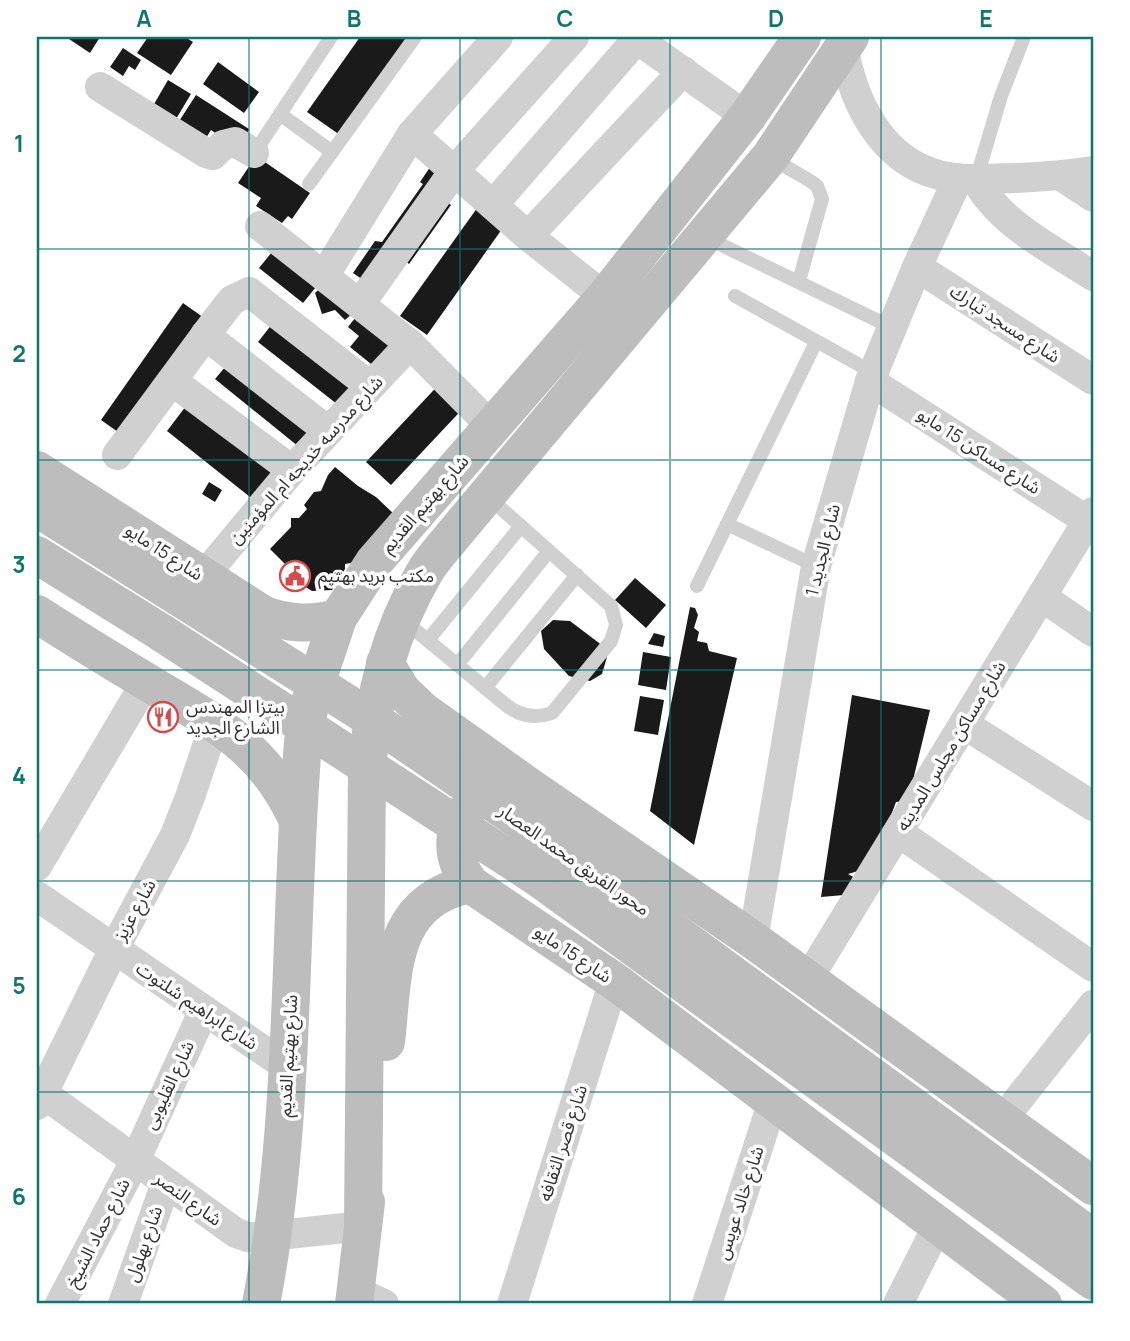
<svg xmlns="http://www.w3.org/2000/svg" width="1130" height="1341" font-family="Manrope,'Noto Sans Arabic',sans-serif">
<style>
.building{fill:#1a1a1a}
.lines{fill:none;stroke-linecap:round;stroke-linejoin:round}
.service{stroke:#d0d0d0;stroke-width:14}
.minor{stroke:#d0d0d0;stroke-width:30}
.secondary{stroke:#bdbdbd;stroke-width:38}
.secondary-bridge{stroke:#bdbdbd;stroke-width:38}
.grid{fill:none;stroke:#0f766e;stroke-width:2;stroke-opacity:0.55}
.labels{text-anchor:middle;stroke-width:7;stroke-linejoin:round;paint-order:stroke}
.street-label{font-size:18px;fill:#333;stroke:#fff}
.poi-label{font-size:18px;fill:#333;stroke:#fff;text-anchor:start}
.neatline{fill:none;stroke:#0f766e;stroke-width:2.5}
.grid-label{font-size:23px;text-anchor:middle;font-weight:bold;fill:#0f766e}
</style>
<rect width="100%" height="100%" fill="#fff"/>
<g class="building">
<polygon points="66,37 100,37 90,53"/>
<polygon points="148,37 185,37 193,42 171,75 137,53"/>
<polygon points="360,37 409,37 340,135 307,112"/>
<polygon points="123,48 141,60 135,70 129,66 123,76 110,67"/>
<polygon points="218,62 259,92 244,113 203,84"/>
<polygon points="168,80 191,94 173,124 150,111"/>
<polygon points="196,95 249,129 245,141 225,140 211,130 201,146 174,129"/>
<polygon points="441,151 446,201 451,205 409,264 405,261 382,293 353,273 375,241 382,242 423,184 420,182"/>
<polygon points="256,156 310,193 292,219 288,216 282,223 256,206 261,198 238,183"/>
<polygon points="480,204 507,222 427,335 400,316"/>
<polygon points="276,247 320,282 303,303 259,268"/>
<polygon points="327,282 356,310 345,320 335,310 322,314 315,293"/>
<polygon points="183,303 207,320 125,437 101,420"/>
<polygon points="362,309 400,339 376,368 350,347 359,336 348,327"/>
<polygon points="276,319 363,386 342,408 258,342"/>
<polygon points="232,359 320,431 304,451 215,379"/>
<polygon points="446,377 471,400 391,485 366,462"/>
<polygon points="189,402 282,477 260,505 167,431"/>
<polygon points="335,467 358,486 376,497 395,515 356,562 345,564 345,569 332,590 312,591 283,573 287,566 270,549 291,527 291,518 299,518 307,509 304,505 314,492 321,491 328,475"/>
<polygon points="209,482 222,490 215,502 202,494"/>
<polygon points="635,578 666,605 646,628 615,600"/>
<polygon points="690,607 695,608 698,615 694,628 699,632 697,641 707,643 709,651 737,658 694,845 650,811"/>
<polygon points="553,620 570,621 603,646 607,657 602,674 590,681 569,676 544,649 541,631"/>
<polygon points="654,633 665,636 663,647 648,644"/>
<polygon points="643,652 671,657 666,690 638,685"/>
<polygon points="852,695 930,710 908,801 896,802 872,867 848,874 855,878 844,895 821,897"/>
<polygon points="640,696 664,700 658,735 634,731"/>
</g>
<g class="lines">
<g class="service">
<polyline points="280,114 332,152"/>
<polyline points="253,155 331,37"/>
<polyline points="771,158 812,182 817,186 822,199 799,281"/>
<polyline points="976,180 1001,96 1024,37"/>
<polyline points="309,184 415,37"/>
<polyline points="705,237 893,328"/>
<polyline points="735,296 874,373"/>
<polyline points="727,524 816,566"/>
<polyline points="697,586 816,342"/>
<path d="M402,619L506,705C520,716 535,719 552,713L611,641L616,625L611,606L487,496"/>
<polyline points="428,640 521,526"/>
<polyline points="457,665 549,551"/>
<polyline points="485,688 577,575"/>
</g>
<g class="minor">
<polyline points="634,37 747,117"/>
<path d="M843,46C853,101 880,160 939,175C964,181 989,179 1014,178C1041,177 1067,175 1093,171"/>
<polyline points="100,87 206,153 213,155 223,145 235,142 254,153"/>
<polyline points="412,134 528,236 605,297"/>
<polyline points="1061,176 1093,197"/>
<path d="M976,180C1001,225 1052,249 1093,276"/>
<polyline points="493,205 637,39"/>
<polyline points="260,226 410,344 493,428"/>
<polyline points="528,236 683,71"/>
<polyline points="917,267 1093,380"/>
<polyline points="324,276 412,134 498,37"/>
<polyline points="360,304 454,171 574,37"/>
<polyline points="205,335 328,431"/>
<polyline points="172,381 292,470"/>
<polyline points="870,381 1088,521"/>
<polyline points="117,455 218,318 232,300 249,292 370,386"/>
<polyline points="203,577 292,470 410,344"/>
<polyline points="1042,597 1093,632"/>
<polyline points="964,724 1093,806"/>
<polyline points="898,832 1093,967"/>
<polyline points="37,866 146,682"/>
<polyline points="37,896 289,1068"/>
<polyline points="753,940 816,566 870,381 917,267 958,179"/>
<polyline points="808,979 1093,512"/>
<polyline points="37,1089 236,1233 248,1237 260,1237 363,1226"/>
<polyline points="37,1105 114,949 175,835 190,797 215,723"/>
<polyline points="1002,1120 1093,1005"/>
<polyline points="356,1291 384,1304"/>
<polyline points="60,1304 135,1161 204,1010"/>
<polyline points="123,1304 166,1183"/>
<polyline points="512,1304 614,981"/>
<polyline points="707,1304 773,1101"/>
<polyline points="898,1304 938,1225"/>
</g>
<g class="secondary">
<path d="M37,470L264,615C290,624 311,625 338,618"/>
<polyline points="37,508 177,596"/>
<polyline points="37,555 162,633"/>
<path d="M37,614C73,637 110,660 147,682C214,723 264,745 298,821"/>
<polyline points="385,663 402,691 423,711 534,790 753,940 1093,1186"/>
<path d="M476,800C450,826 449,855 470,884L614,981L1043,1304"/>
<polyline points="561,849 1093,1238"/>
<polyline points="537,877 1093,1281"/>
<path d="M386,1042C394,974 387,902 470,884"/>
<path d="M363,1226L367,770C372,701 388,636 423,575C431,560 444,547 455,533L770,157L850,37"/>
<path d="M261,1304C297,1119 288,929 303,742L311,699L338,618L374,562L605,297L747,117L802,37"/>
<polyline points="354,1304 366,1202"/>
</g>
<g class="secondary-bridge">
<polyline points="177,596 361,712 561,849"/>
<polyline points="162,633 537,877"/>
</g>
</g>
<path class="grid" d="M249,37V1304M460,37V1304M670,37V1304M881,37V1304M37,249H1093M37,460H1093M37,670H1093M37,881H1093M37,1092H1093"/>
<defs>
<g id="civic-ring" transform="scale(1.575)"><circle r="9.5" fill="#fff" stroke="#d54a4c" stroke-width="1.5"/><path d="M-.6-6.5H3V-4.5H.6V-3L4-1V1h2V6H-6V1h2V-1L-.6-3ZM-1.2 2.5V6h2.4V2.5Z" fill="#d54a4c"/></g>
<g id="restaurant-ring" transform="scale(1.575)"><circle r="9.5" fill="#fff" stroke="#d54a4c" stroke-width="1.5"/><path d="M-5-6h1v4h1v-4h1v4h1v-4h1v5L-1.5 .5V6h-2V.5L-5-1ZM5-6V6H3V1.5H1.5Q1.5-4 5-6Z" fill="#d54a4c"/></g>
</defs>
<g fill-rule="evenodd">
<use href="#civic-ring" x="295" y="576"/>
<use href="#restaurant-ring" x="163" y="717"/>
</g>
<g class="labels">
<g class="street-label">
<text transform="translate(1005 324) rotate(33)" y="6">شارع مسجد تبارك</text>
<text transform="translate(979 451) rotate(33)" y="6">شارع مساكن 15 مايو</text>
<text transform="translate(306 460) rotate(-48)" y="6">شارع مدرسه خديجه ام المؤمنين</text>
<text transform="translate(425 504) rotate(-49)" y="6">شارع بهتيم القديم</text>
<text transform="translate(823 550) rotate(-76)" y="6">شارع الجديد 1</text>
<text transform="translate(164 552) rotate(33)" y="6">شارع 15 مايو</text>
<text transform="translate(951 746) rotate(-59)" y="6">شارع مساكن مجلس المدينه</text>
<text transform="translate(574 860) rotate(35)" y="6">محور الفريق محمد العصار</text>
<text transform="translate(135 910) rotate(-61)" y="6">شارع عزيز</text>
<text transform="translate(573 954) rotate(34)" y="6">شارع 15 مايو</text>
<text transform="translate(197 1006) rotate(34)" y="6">شارع ابراهيم شلتوت</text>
<text transform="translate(288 1056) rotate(-87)" y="6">شارع بهتيم القديم</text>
<text transform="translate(169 1085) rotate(-65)" y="6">شارع القليوبى</text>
<text transform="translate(563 1143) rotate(-72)" y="6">شارع قصر الثقافه</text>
<text transform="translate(188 1199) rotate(36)" y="6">شارع النصر</text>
<text transform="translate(740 1203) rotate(-72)" y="6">شارع خالد عويس</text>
<text transform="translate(98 1233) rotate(-63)" y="6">شارع حماد الشيخ</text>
<text transform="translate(144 1244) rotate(-71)" y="6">شارع بهلول</text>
</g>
<g class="poi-label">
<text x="318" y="582">مكتب بريد بهتيم</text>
<text x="186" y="713">بيتزا المهندس<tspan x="186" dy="21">الشارع الجديد</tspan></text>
</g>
</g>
<rect width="1130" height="1341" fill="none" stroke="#ffffff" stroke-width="77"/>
<rect x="38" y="38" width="1054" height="1264" class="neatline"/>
<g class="grid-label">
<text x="144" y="27">A</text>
<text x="354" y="27">B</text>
<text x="565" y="27">C</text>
<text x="776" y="27">D</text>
<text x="986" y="27">E</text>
<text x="19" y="152">1</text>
<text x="19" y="362">2</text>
<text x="19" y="573">3</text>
<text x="19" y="784">4</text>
<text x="19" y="994">5</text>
<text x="19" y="1205">6</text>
</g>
</svg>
